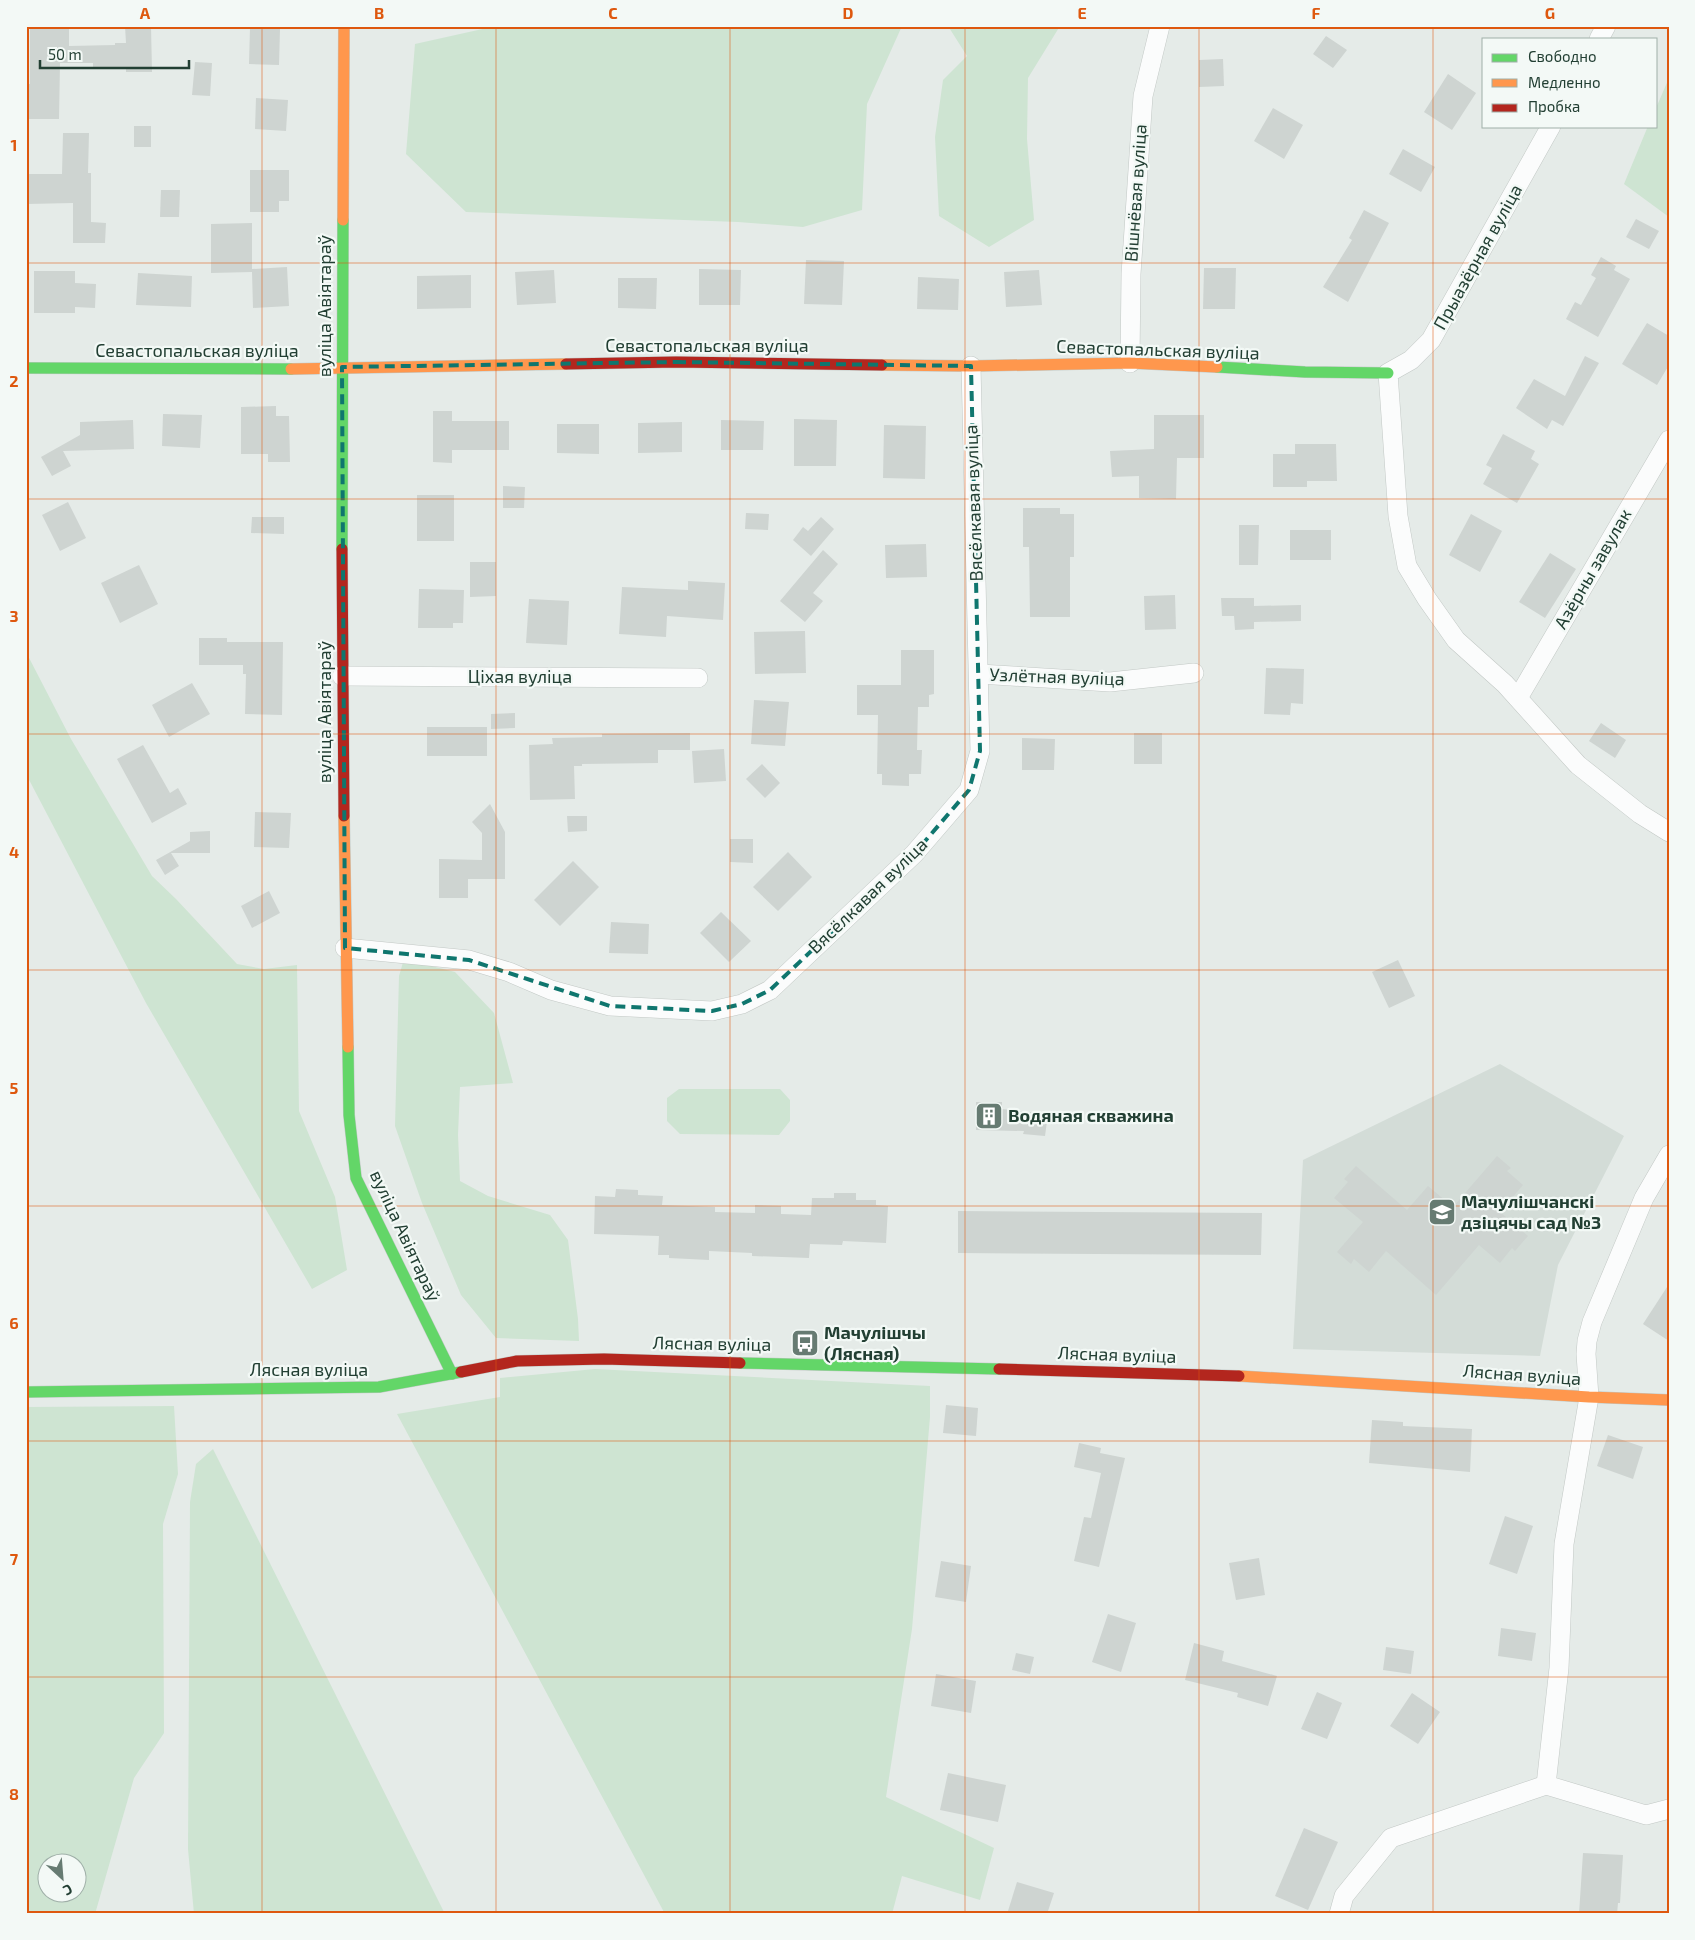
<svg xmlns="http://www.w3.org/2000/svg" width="1695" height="1940" font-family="'Exo 2',sans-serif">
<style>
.built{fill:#d3dcd7}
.green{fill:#cee4d2;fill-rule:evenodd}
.building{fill:#ced4d1}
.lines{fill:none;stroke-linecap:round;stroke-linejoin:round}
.street-casing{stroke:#c2c8c5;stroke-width:20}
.fast-casing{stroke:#c1c8c5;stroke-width:12}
.slow-casing{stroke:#c1c8c5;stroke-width:12}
.jam-casing{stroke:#c1c8c5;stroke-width:12}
.street{stroke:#fbfcfc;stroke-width:19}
.fast{stroke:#63d668;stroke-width:11}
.slow{stroke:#ff974d;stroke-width:11}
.jam{stroke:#b3261e;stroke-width:11}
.marked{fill:none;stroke:#0f766e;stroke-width:4;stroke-dasharray:10 6;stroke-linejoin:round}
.grid{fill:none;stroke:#de580e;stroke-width:1;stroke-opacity:0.55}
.labels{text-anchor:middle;stroke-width:4.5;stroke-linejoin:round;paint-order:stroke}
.street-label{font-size:18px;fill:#223f33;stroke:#f3f9f6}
.poi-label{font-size:18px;font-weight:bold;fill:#223f33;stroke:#f3f9f6;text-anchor:start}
.neatline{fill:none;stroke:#de580e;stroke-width:2}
.grid-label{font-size:16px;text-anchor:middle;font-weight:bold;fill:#de580e}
</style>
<rect width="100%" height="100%" fill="#e5ebe8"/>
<polygon class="built" points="1500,1064 1624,1136 1558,1265 1540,1356 1293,1349 1303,1160"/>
<g class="green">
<polygon points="496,26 902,26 867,104 862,210 803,227 738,222 466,212 406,154 415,44"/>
<polygon points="948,26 1060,26 1028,78 1027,139 1034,220 989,247 939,216 935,137 943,80 967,56"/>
<polygon points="1669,78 1669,217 1624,184 1648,126 1656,126 1656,108"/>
<polygon points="26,652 71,739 152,876 176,899 237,964 264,969 297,965 299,1111 335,1197 347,1270 312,1289 146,1003 26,774"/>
<polygon points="404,959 455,972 494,1013 513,1083 460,1087 458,1135 460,1181 488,1196 550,1215 568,1240 578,1319 579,1341 496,1338 461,1295 422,1203 395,1126 399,976"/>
<polygon points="679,1089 780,1089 790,1100 790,1121 779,1135 680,1134 667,1121 667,1098"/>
<polygon points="595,1369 930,1386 930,1417 912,1629 886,1797 994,1848 980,1900 902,1876 892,1914 665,1914 397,1414 500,1397 500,1378"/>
<path d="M174,1406L178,1474L163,1524L164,1733L134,1778L95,1914H26V1407ZM48,1862H78V1892H48Z"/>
<polygon points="213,1449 445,1914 194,1914 188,1849 190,1502 196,1464"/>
</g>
<g class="building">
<polygon points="30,26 69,26 69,46 115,45 115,43 126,43 125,26 151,26 152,72 126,72 126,68 93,69 93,63 60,63 59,119 26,119 26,84 30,84"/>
<polygon points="250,28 280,29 279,65 249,64"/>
<polygon points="1326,36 1347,50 1333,68 1313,54"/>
<polygon points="1223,59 1224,86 1199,87 1199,60"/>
<polygon points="195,62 212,63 210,96 192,95"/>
<polygon points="1448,74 1476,93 1452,130 1424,112"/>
<polygon points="256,98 288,100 286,131 255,129"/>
<polygon points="1273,108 1303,125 1284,159 1254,141"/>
<rect x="134" y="126" width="17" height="21"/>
<polygon points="63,133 89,133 88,173 91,173 91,222 106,223 105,243 73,243 73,203 27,204 26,174 62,174"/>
<polygon points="1403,149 1435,167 1421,192 1389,174"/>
<polygon points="250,170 289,170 289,201 279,201 279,212 250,212"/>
<polygon points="161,190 180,190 179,217 160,217"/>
<polygon points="1364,210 1389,223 1348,302 1323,287 1352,240 1349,238"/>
<polygon points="1636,219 1659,231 1649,249 1626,237"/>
<polygon points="252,223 252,269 287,267 289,306 253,308 252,272 211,273 211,224"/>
<polygon points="1601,257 1616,266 1614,270 1630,279 1598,337 1566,319 1575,302 1581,305 1596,278 1591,275"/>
<polygon points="806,260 844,261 842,305 804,304"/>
<polygon points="1204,268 1236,268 1235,309 1203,309"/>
<polygon points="699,269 741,270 740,305 699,305"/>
<polygon points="554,270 556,303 517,305 515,272"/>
<polygon points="1039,270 1042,305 1006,307 1004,272"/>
<polygon points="34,271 75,271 75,283 96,284 95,308 75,307 75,313 34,313"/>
<polygon points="138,273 192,276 191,307 136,305"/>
<polygon points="471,275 471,308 417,309 417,276"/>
<polygon points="918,277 959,279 958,310 917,309"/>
<polygon points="618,278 657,278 656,309 618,308"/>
<polygon points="1647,323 1669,336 1669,365 1657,385 1622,364"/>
<polygon points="1585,356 1599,363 1563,426 1552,420 1547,429 1516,408 1534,379 1565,396"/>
<polygon points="276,406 276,416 289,416 290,462 268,462 268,454 241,454 241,407"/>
<polygon points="433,411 452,411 452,421 509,421 509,450 452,450 452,463 433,462"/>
<polygon points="163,414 202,415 200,448 162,446"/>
<polygon points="1154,415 1204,415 1204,458 1177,458 1176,499 1139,498 1139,476 1112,477 1110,451 1154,449"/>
<polygon points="794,419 837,420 836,466 794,466"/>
<polygon points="133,420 134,449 63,451 71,466 52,476 41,457 80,435 80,422"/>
<polygon points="721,420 764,421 763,450 721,450"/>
<polygon points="682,422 682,452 638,453 638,423"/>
<polygon points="557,424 599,424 599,454 557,453"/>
<polygon points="884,425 926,426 925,479 883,478"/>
<polygon points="1503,434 1535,451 1531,459 1539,464 1517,503 1483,484 1492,468 1486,465"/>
<polygon points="1295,444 1336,444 1337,481 1307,481 1307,487 1273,487 1273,454 1295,454"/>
<polygon points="503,486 525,487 524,508 503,508"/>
<rect x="417" y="495" width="37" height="46"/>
<polygon points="68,502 86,538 60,551 42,515"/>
<polygon points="1023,508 1060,508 1060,514 1074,514 1074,557 1070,557 1070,617 1030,617 1029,547 1023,547"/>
<polygon points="746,513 769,514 768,530 745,529"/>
<polygon points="1471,514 1502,531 1480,572 1449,555"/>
<polygon points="252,517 284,517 284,534 251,533"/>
<polygon points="821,517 834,529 811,556 793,540 803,527 808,531"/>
<polygon points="1239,525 1259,525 1258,565 1239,565"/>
<rect x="1290" y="530" width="41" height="30"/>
<polygon points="926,544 927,577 886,578 885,545"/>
<polygon points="823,550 838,564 813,593 823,601 805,622 780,601"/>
<polygon points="1550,553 1576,569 1545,618 1519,602"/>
<polygon points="470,562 496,562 496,596 470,597"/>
<polygon points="139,565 158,604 120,623 101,583"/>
<polygon points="688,581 725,583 723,620 667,616 666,637 619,634 622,587 688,590"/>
<polygon points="419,589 464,590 463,623 453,623 453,628 418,628"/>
<polygon points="1175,595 1176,629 1145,630 1144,596"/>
<polygon points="1221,598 1254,598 1254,606 1301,605 1301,621 1254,622 1254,629 1235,630 1234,616 1222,616"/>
<polygon points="529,599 569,601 567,645 526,643"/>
<polygon points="805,631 806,673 755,674 754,632"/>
<polygon points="199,638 227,638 227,642 283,642 282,715 245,714 246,674 243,674 243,665 199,665"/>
<polygon points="901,650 934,650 934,694 929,695 929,707 918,707 917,750 922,750 921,774 909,774 909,786 882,785 882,774 877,774 878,715 857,715 857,685 901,685"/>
<polygon points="1266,668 1304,669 1303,704 1291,703 1290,715 1264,714"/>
<polygon points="192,683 210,714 169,737 152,705"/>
<polygon points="754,700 789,702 785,746 751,744"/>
<polygon points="515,713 515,728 491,729 491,714"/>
<polygon points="1601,723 1626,740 1615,758 1589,741"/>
<rect x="427" y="727" width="60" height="29"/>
<polygon points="690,733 690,750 658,750 658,763 582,764 582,766 574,766 575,799 530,800 529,745 553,744 552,738 602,737 602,734"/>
<rect x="1134" y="733" width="28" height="31"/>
<polygon points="1022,738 1055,739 1054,770 1022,770"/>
<polygon points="143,745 170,793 178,788 187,804 152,823 117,759"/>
<polygon points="724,749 726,781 694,783 692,751"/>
<polygon points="762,764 780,783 765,798 746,779"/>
<polygon points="490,804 505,832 505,879 468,879 468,898 439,898 439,859 482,860 482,833 472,822"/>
<polygon points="255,812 291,813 289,848 254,847"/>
<polygon points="567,816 587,816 587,831 568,832"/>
<polygon points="210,831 210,853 171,853 179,866 165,875 156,860 190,841 190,832"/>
<polygon points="730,839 753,839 753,863 730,862"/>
<polygon points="788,852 812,877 778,911 753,887"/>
<polygon points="573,861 599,887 560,926 534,900"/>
<polygon points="269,891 280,913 252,928 241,906"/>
<polygon points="721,912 751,941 729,962 700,933"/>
<polygon points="611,922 649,924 648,954 609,953"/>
<polygon points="1398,960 1415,996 1389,1008 1372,972"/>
<polygon points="976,1102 1002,1102 1002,1109 1048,1114 1045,1136 1023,1134 1024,1131 976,1130"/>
<polygon points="1497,1156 1511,1168 1507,1171 1523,1185 1500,1212 1528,1236 1515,1251 1512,1248 1500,1263 1479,1245 1436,1295 1386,1251 1369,1272 1354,1259 1351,1264 1337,1252 1363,1222 1334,1198 1348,1182 1344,1179 1356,1166 1407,1210 1428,1186 1453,1207"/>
<polygon points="616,1189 638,1190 638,1195 663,1196 662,1205 715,1207 715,1212 755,1213 755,1205 781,1206 781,1214 811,1215 812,1198 834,1198 834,1193 856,1193 856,1200 876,1200 876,1205 888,1206 886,1243 843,1241 842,1245 810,1244 809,1258 752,1256 752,1253 709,1251 709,1260 669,1258 669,1255 658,1255 659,1236 594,1234 595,1196 615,1197"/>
<polygon points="958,1211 1262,1213 1261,1255 958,1253"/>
<polygon points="1669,1284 1669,1341 1643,1324"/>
<polygon points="946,1405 978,1408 976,1436 943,1433"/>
<polygon points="1372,1420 1403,1422 1403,1426 1472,1429 1470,1472 1369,1463"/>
<polygon points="1608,1435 1643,1447 1633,1479 1597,1466"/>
<polygon points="1079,1443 1101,1448 1100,1453 1125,1458 1099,1567 1074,1561 1084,1517 1091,1518 1101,1473 1074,1467"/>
<polygon points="1505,1516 1533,1526 1517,1574 1489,1564"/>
<polygon points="1259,1558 1265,1595 1236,1600 1229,1563"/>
<polygon points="941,1561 971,1566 966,1602 935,1597"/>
<polygon points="1108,1614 1136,1623 1121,1672 1092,1662"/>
<polygon points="1501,1628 1536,1633 1532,1661 1498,1656"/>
<polygon points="1194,1643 1224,1651 1222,1661 1277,1676 1268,1706 1237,1697 1238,1693 1185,1680"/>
<polygon points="1386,1647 1414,1651 1411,1674 1383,1670"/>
<polygon points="1016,1653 1034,1657 1030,1674 1012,1670"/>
<polygon points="936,1674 976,1681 971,1713 931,1706"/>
<polygon points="1317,1692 1342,1703 1327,1739 1301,1729"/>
<polygon points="1412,1693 1440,1712 1418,1744 1390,1726"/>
<polygon points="948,1773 1006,1785 998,1822 940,1810"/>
<polygon points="1304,1828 1338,1842 1308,1910 1275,1896"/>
<polygon points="1583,1853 1623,1855 1620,1903 1618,1903 1617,1914 1579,1914"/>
<polygon points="1017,1882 1054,1893 1047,1914 1017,1914 1008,1911"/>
</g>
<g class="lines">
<g class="street-casing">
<g id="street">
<polyline points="1599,39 1606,26"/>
<polyline points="1551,126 1431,340 1411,360 1388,373 1398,516 1407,566 1427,599 1456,640 1505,684 1578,765 1640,814 1669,832"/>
<polyline points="1130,363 1131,274 1143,96 1160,26"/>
<polyline points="979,674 1110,682 1194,673"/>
<polyline points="342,676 698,678"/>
<polyline points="1518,698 1669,440"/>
<polyline points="345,948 469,960 509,972 551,990 610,1006 712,1011 742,1004 770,990 914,854 969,790 980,751 971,366"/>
<polyline points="1546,1785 1559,1668 1564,1544 1589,1397 1586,1354 1587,1341 1592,1322 1644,1198 1669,1155"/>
<polyline points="1339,1914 1344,1896 1391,1838 1546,1785 1646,1815 1669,1809"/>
</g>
</g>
<g class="fast-casing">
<g id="fast">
<polyline points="1217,367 1305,372 1388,373"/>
<polyline points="26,368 291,369"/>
<polyline points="342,549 343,220"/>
<polyline points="348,1047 349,1115 356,1178 452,1374"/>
<polyline points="740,1363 999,1369"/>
<polyline points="26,1392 379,1387 461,1372"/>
</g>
</g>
<g class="slow-casing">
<g id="slow">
<polyline points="343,220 344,26"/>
<polyline points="882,365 971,366 1130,363 1217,367"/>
<polyline points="291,369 566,364"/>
<polyline points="344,816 348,1047"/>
<polyline points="1239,1376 1589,1397 1669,1400"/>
</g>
</g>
<g class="jam-casing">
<g id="jam">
<polyline points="566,364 676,362 882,365"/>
<polyline points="342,549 344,816"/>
<polyline points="999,1369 1239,1376"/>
<polyline points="461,1372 517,1361 604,1359 740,1363"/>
</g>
</g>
<use href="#street" class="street"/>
<use href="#fast" class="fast"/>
<use href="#slow" class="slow"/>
<use href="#jam" class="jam"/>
</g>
<path class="marked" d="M676,362L971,366L980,751L969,790L914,854L770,990L742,1004L712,1011L610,1006L469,960L345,948L342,367Z"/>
<path class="grid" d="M262,26V1914M496,26V1914M730,26V1914M965,26V1914M1199,26V1914M1433,26V1914M26,263H1669M26,499H1669M26,734H1669M26,970H1669M26,1206H1669M26,1441H1669M26,1677H1669"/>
<defs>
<g id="building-square" transform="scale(1.4375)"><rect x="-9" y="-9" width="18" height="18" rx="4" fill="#667b72" stroke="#f3f9f6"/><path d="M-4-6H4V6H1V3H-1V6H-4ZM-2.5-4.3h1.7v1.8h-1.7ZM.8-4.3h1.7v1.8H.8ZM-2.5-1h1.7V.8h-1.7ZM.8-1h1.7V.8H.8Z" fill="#fff"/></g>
<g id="school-square" transform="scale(1.4375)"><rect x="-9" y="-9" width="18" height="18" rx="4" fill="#667b72" stroke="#f3f9f6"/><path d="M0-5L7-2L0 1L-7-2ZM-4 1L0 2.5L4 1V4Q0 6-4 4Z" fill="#fff"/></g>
<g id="bus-square" transform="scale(1.4375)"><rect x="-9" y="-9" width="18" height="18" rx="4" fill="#667b72" stroke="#f3f9f6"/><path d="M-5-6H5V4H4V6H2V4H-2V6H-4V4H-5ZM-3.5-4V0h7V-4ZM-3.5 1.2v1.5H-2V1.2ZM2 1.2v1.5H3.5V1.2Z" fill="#fff"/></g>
</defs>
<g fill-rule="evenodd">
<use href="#building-square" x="989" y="1116"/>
<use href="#school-square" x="1442" y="1212"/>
<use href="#bus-square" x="805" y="1343"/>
</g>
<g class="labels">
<g class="street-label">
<text transform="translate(1136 193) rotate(-86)" y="6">Вішнёвая вуліца</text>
<text transform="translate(1478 257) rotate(-61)" y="6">Прыазёрная вуліца</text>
<text transform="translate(325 306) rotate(-90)" y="6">вуліца Авіятараў</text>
<text x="707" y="352">Севастопальская вуліца</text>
<text transform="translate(1158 350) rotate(2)" y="6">Севастопальская вуліца</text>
<text x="197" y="357">Севастопальская вуліца</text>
<text transform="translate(974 503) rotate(-92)" y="6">Вясёлкавая вуліца</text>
<text transform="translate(1593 569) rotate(-60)" y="6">Азёрны завулак</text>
<text x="520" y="683">Ціхая вуліца</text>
<text transform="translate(1057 677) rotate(2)" y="6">Узлётная вуліца</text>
<text transform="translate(325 712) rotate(-90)" y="6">вуліца Авіятараў</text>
<text transform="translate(868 896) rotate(-44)" y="6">Вясёлкавая вуліца</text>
<text transform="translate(405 1236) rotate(65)" y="6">вуліца Авіятараў</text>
<text transform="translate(712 1344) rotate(1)" y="6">Лясная вуліца</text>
<text transform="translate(1117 1355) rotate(2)" y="6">Лясная вуліца</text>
<text x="309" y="1376">Лясная вуліца</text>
<text transform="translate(1522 1375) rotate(4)" y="6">Лясная вуліца</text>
</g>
<g class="poi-label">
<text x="1008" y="1122">Водяная скважина</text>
<text x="1461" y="1208">Мачулішчанскі<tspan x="1461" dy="21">дзіцячы сад №3</tspan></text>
<text x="824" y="1339">Мачулішчы<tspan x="824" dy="21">(Лясная)</tspan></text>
</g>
</g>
<rect width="1695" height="1940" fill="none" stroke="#f3f9f6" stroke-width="55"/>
<rect x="1482" y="38" width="175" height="90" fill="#f3f9f6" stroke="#9fafa8"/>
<rect x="1492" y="54" width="25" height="8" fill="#63d668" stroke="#9fafa8"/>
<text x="1528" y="62" font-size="15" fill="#223f33">Свободно</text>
<rect x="1492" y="79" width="25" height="8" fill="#ff974d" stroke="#9fafa8"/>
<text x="1528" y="88" font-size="15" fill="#223f33">Медленно</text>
<rect x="1492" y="104" width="25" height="8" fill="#b3261e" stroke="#9fafa8"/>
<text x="1528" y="112" font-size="15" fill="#223f33">Пробка</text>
<g transform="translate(62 1878) rotate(154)"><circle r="24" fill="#f3f9f6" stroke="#9fafa8"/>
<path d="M0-4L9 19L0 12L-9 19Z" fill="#667b72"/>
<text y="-8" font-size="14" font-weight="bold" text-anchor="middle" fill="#223f33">С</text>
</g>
<path d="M40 60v8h149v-8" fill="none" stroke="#223f33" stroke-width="2.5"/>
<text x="48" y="60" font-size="15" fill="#223f33" stroke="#f3f9f6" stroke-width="4" paint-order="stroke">50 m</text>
<rect x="28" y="28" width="1640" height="1884" class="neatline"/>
<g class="grid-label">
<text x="145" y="19">A</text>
<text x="379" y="19">B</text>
<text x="613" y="19">C</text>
<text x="848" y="19">D</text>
<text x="1082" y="19">E</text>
<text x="1316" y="19">F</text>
<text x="1550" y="19">G</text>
<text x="14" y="151">1</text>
<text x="14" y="387">2</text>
<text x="14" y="622">3</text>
<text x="14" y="858">4</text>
<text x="14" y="1094">5</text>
<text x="14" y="1329">6</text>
<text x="14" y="1565">7</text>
<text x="14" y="1800">8</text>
</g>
</svg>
